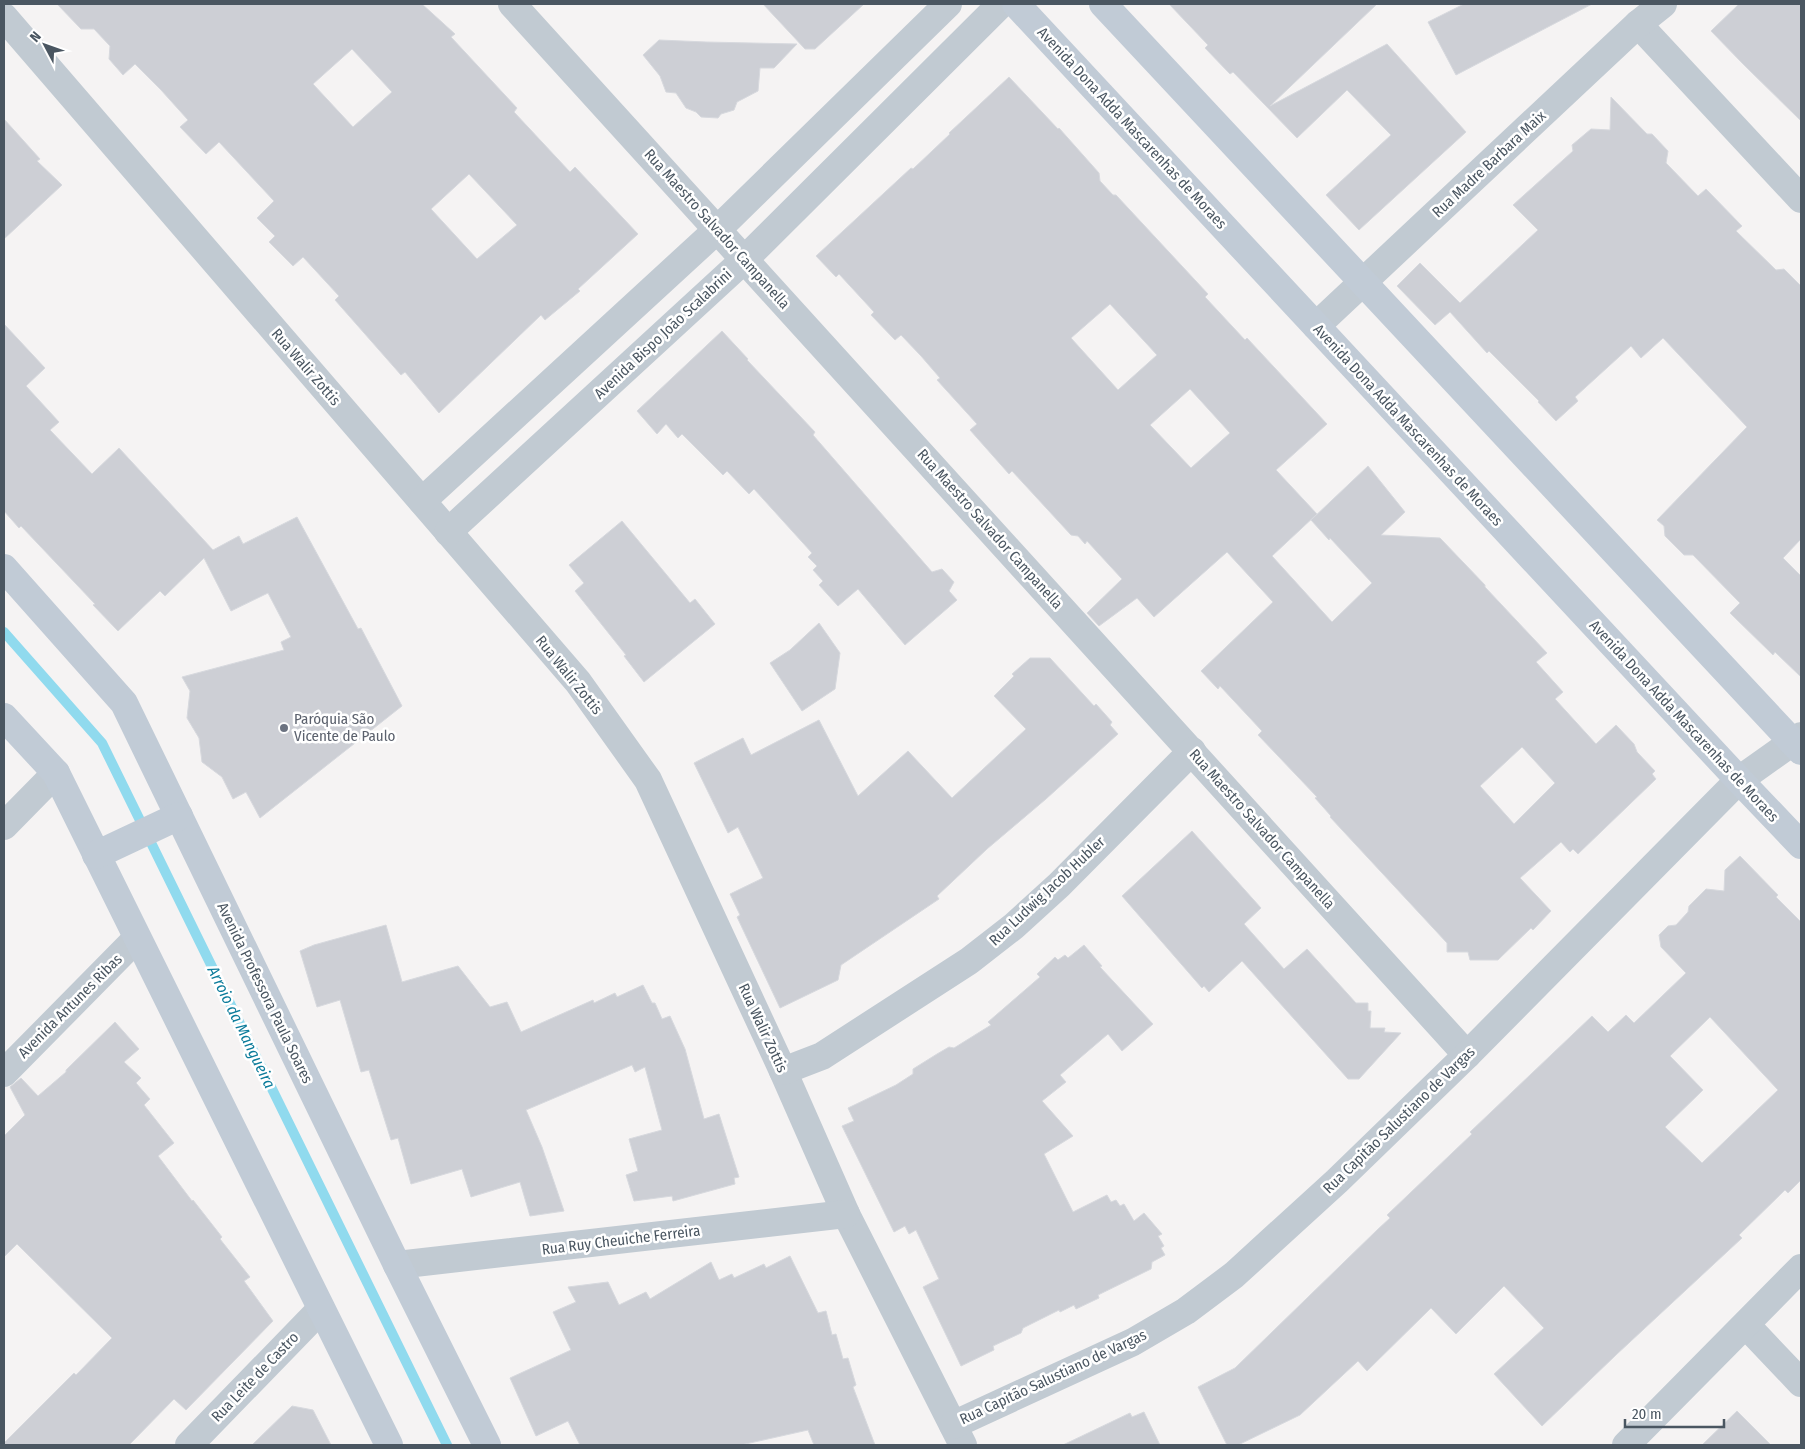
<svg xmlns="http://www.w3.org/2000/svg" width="1805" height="1449" font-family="'Fira Sans Condensed',sans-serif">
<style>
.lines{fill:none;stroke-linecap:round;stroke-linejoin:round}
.stream{stroke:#90daee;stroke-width:10}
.building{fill:#cdcfd5;stroke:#d7d9de;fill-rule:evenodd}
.street{stroke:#c1cad2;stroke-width:28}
.secondary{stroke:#c1cbd6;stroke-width:28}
.worship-dot{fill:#6b7280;stroke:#fff;stroke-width:2}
.labels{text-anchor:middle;stroke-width:5;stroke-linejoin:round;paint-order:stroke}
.street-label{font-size:15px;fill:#4a5661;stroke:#fff}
.worship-label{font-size:15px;fill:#5b616d;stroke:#fff;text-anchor:start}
.water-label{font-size:16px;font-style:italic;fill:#0c7c9b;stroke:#fff}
</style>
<rect width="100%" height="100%" fill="#f5f3f3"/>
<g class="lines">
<polyline class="stream" points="4,632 102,743 447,1445"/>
</g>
<g class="building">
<path d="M57,4H422L455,34L451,37L517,108L514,112L570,172L575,167L638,234L578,289L580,291L545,320L541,315L439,413L405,372L401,375L335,300L339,296L303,257L293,266L269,242L275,236L257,218L274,201L219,142L206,154L180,127L188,120L161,90L135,64L123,75L109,59L110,46L94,29H81ZM352,49L392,92L353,127L313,84ZM469,174L517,225L477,259L431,209Z"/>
<polygon points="763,4 864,4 815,49 805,49"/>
<polygon points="1169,4 1377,4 1270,106 1387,44 1466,132 1359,230 1326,195 1391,135 1347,90 1297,138 1233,72 1230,74 1205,48 1208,45"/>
<polygon points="1464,4 1592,4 1456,75 1428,22"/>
<polygon points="1739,4 1801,4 1801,121 1744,65 1711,31"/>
<polygon points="659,40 706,42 797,44 774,68 760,68 758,91 737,102 734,110 721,114 718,118 701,117 696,112 686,108 676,93 666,92 660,76 643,55"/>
<path d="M1009,77L1058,129L1059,128L1099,173L1100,181L1113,195H1116L1208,294L1205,297L1245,340L1247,338L1327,424L1276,470L1317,514L1272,556L1332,622L1372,583L1330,538L1329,540L1311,520L1368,466L1405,512L1381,535L1440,538L1485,585V587L1547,653L1536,662L1563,692L1555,699L1596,744L1616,725L1634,744L1637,752L1655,771L1652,774L1656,779L1578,854L1573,849L1570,852L1561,842L1520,878L1551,911L1533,930L1531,928L1498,960H1470L1468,952H1447V943L1330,817L1331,816L1315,798L1317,797L1258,735L1262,731L1220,686L1218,689L1201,671L1273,602L1227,552L1154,617L1137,598L1099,626L1087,613L1122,579L1087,541L1085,544L1078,536L1071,535L1012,471L1009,474L970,430L977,424L937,380L940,378L921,356L901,335L895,340L871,315L874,312L839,274L836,277L816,256L911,168L913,169L950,134L949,133ZM1110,304L1157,355L1118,390L1071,338ZM1190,389L1230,433L1191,468L1150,425ZM1522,747L1555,783L1514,824L1480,786Z"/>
<polygon points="1611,97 1647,134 1652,134 1668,151 1666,163 1698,196 1706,189 1742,226 1736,231 1776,270 1784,269 1801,286 1801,539 1783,558 1801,576 1801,677 1775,652 1773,655 1730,613 1740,603 1693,555 1684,555 1665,536 1664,526 1657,520 1747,427 1663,338 1641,358 1631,346 1575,397 1578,401 1556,421 1538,402 1539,401 1489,351 1487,353 1450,312 1435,325 1397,286 1420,263 1460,303 1538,230 1513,205 1573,151 1572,145 1591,129 1610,130"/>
<polygon points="4,119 40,159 37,161 62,185 4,239"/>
<polygon points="4,324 45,368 26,386 59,422 50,430 92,474 119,448 213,550 239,536 243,544 297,517 358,629 361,628 402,706 260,818 246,792 233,799 222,777 202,762 199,738 187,718 190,691 182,677 284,650 281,642 291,637 268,593 231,611 204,558 165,596 160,591 118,631 93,605 95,604 21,526 19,528 4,511"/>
<polygon points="722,331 748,359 747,360 815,432 813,435 932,572 942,569 954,582 949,591 957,600 905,645 858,589 838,606 819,585 823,581 813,570 817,566 808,557 812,553 754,489 749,494 727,471 723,475 682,434 678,438 666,424 657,434 637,411"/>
<polygon points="622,521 690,603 695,599 715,624 644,682 624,656 626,655 575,591 584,583 569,565"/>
<polygon points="819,623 840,653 835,689 802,711 770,663 790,650"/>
<polygon points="1030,658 1050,658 1094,706 1096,704 1112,722 1110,725 1118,734 1046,799 987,849 937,896 939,899 841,965 838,980 780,1008 737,917 740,915 730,894 763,878 738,827 728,833 694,763 743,738 751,755 819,720 858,796 908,751 952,798 1026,729 994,696 1014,676 1012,674"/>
<polygon points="1192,831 1261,908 1244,924 1284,969 1307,949 1356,1003 1368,1003 1368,1011 1371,1011 1370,1028 1385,1028 1384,1032 1401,1033 1359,1079 1348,1079 1242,961 1209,992 1204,986 1202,988 1122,896"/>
<path d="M1740,856L1778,895L1776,897L1801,922V1180L1788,1193L1785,1190L1739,1235L1742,1238L1616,1355L1542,1426L1494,1374L1544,1328L1504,1286L1456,1334L1431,1308L1367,1371L1358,1361L1300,1415L1238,1445H1227L1198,1387L1235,1368L1377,1230L1390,1218L1387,1215L1472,1134L1470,1132L1592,1016L1608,1032L1626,1015L1634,1023L1686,973L1661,947L1659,935L1668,926L1676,925L1688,912L1689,906L1706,889L1724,891L1725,870ZM1710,1017L1778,1090L1702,1163L1665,1127L1703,1090L1670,1056Z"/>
<polygon points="386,925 402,982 458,966 490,1007 507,1002 521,1032 593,1000 594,1003 615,993 617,997 643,985 652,1003 655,1003 662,1019 670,1016 685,1049 704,1119 719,1114 739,1177 734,1178 735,1184 673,1201 672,1196 634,1201 626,1175 638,1171 629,1139 662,1130 645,1067 635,1072 632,1065 526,1110 542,1147 564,1211 530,1216 520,1182 471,1197 462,1169 411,1184 398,1138 391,1140 369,1070 361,1072 340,1000 317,1007 300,951 314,945"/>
<polygon points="1084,945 1102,966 1100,967 1153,1024 1122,1051 1108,1034 1060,1075 1066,1082 1042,1101 1073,1136 1044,1154 1073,1212 1107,1195 1111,1202 1116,1200 1120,1206 1124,1204 1134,1221 1144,1213 1162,1234 1158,1236 1164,1246 1161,1248 1165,1255 1152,1262 1151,1269 1098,1295 1099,1298 1076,1309 1074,1305 1060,1312 1059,1310 1023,1328 1021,1333 993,1346 994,1350 961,1366 923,1287 939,1279 916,1230 909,1234 905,1226 894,1232 842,1126 854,1121 848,1108 896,1085 913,1074 913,1069 937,1054 949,1047 954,1048 991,1025 988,1022 1040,977 1037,974 1055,957 1058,960 1065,955 1068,958"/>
<polygon points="115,1022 139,1049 124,1062 141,1078 136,1083 150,1099 144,1105 174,1143 158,1156 192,1201 193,1200 222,1237 220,1239 250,1277 244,1281 273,1321 186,1410 174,1399 129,1445 4,1445 4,1443 74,1373 76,1375 112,1338 17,1244 4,1257 4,1136 25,1115 10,1087 21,1078 38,1096 66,1072 66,1070"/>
<polygon points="790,1256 818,1313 826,1311 832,1335 836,1334 843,1359 848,1358 856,1385 853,1387 875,1445 814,1445 808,1430 741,1445 580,1445 568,1421 536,1436 510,1378 571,1350 553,1312 576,1302 568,1287 608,1282 619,1305 646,1292 650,1299 711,1262 719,1280 732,1274 734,1278 764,1264 766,1268"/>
<polygon points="292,1406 313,1410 331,1445 252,1445"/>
<polygon points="1737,1411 1771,1445 1702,1445"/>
<polygon points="1144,1412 1160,1445 1063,1445 1130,1413 1132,1417"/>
</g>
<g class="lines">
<g class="street">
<polyline points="512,4 1467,1055"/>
<polyline points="4,17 578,682 648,780 783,1071 846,1214 963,1445"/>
<polyline points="1638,24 1801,199"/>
<polyline points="1316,326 1638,24 1663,4"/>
<polyline points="422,501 718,229 948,4"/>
<polyline points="448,532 745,259 1001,4"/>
<polyline points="4,826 56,773"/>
<polyline points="783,1071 822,1056 969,961 1014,926 1059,885 1192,751"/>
<polyline points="4,1073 137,938"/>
<polyline points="397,1265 846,1214"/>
<polyline points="1746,1325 1801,1383"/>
<polyline points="953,1425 1133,1342 1186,1311 1234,1275 1337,1181 1467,1055 1739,780 1801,736"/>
<polyline points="189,1445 321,1309"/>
<polyline points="1626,1445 1801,1268"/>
</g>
<g class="secondary">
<polyline points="1016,4 1739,780 1801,845"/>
<polyline points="1103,4 1801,751"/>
<polyline points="4,568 124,703 397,1265 487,1445"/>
<polyline points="4,717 56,773 389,1445"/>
<polyline points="96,855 179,816"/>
</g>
</g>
<circle class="worship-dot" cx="284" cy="728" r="5"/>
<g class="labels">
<g class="street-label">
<text transform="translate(1132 128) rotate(47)" y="5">Avenida Dona Adda Mascarenhas de Moraes</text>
<text transform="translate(1489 164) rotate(-43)" y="5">Rua Madre Barbara Maix</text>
<text transform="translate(717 229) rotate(48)" y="5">Rua Maestro Salvador Campanella</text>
<text transform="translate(663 334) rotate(-43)" y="5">Avenida Bispo João Scalabrini</text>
<text transform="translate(306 367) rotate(49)" y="5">Rua Walir Zottis</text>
<text transform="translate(1408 425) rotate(47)" y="5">Avenida Dona Adda Mascarenhas de Moraes</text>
<text transform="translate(990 529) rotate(48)" y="5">Rua Maestro Salvador Campanella</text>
<text transform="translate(569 675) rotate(51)" y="5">Rua Walir Zottis</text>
<text transform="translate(1684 721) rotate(47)" y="5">Avenida Dona Adda Mascarenhas de Moraes</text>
<text transform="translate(1262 829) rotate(48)" y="5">Rua Maestro Salvador Campanella</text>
<text transform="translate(1047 891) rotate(-43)" y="5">Rua Ludwig Jacob Hubler</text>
<text transform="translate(265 993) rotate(64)" y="5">Avenida Professora Paula Soares</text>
<text transform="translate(70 1006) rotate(-45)" y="5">Avenida Antunes Ribas</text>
<text transform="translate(763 1028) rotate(65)" y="5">Rua Walir Zottis</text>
<text transform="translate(1399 1120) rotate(-44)" y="5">Rua Capitão Salustiano de Vargas</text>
<text transform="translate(621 1240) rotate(-7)" y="5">Rua Ruy Cheuiche Ferreira</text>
<text transform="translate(255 1377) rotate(-46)" y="5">Rua Leite de Castro</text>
<text transform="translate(1053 1377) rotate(-25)" y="5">Rua Capitão Salustiano de Vargas</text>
</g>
<g class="worship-label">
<text x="294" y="724">Paróquia São<tspan x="294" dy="17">Vicente de Paulo</tspan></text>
</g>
<g class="water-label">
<text transform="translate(242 1027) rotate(64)" y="6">Arroio da Mangueira</text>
</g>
</g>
<rect width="1805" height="1449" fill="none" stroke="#4a5661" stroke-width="10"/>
<g transform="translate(45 45) rotate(311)" stroke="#ffffff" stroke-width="4" paint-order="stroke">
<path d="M0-4L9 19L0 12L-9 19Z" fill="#4a5661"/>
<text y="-8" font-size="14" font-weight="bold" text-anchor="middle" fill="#4a5661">N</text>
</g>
<path d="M1625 1419v8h99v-8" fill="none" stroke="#4a5661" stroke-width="2.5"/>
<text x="1632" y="1419" font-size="15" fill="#4a5661" stroke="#ffffff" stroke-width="4" paint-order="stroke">20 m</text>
</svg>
